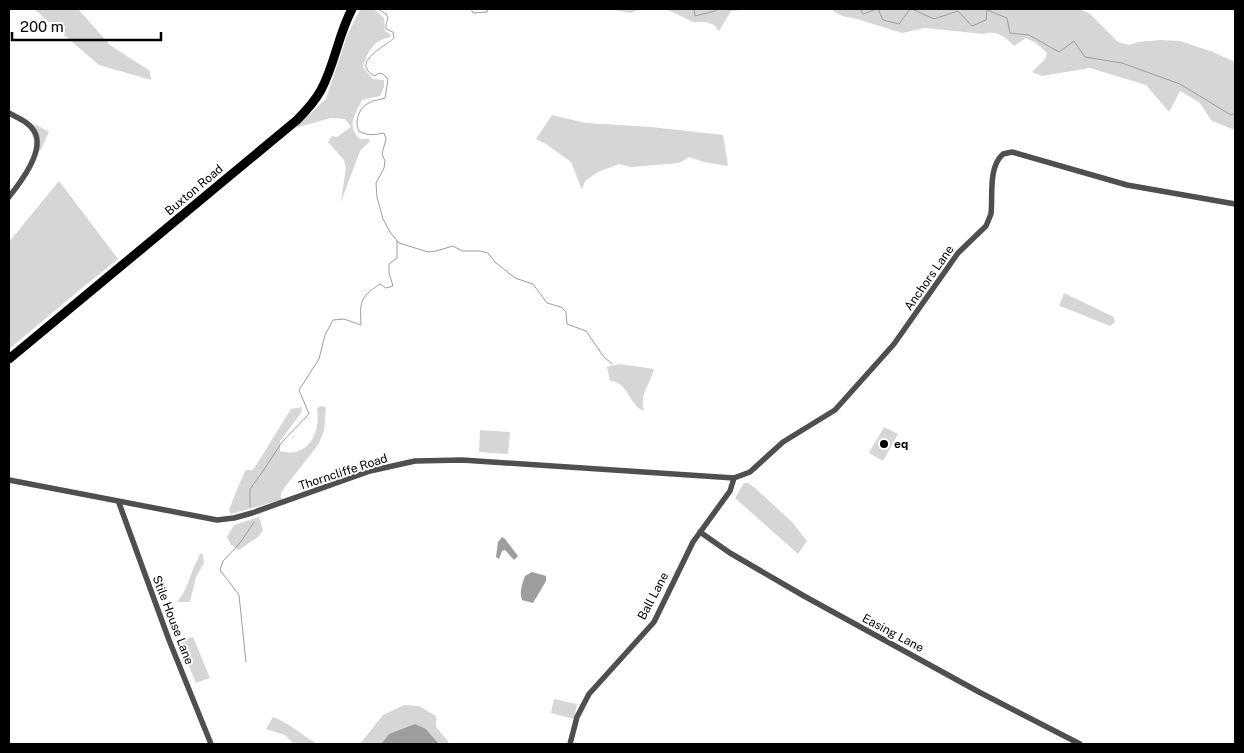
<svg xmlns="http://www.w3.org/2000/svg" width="1244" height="753" font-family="'Public Sans',sans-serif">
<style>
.green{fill:#d6d6d6}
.water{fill:#9d9d9d}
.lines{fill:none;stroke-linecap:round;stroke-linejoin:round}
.stream{stroke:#9d9d9d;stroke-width:1}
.minor{stroke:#4f4f4f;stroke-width:5.5}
.highway{stroke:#000;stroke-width:9}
.poi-dot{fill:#000;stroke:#fff;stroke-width:2}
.labels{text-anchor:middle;stroke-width:4;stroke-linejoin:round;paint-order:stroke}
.street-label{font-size:12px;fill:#000;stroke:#fff}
.poi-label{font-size:12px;font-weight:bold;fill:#000;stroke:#fff;text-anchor:start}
</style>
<rect width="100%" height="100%" fill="#fff"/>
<g class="green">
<polygon points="34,9 78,9 110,45 150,71 151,80 99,65"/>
<path d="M360,9H374L384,18L385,31L390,34L391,37C373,40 368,51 363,67L373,79L384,80V87L380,96L362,100C355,115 346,126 360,139H369L370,141L360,151L341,202L346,167L344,160L328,142L332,136L337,137L351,127L345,119L331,118L295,128L326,99L347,36Z"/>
<polygon points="610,9 752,9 731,11 719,31 714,25 706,22 693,22 677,14 664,9 638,10 630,13"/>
<path d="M830,9H1079L1089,13L1118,42L1129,45L1138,42L1160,40L1180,41L1213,52L1235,62V130L1212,121L1199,102L1180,91L1169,112L1146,85L1090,68L1042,76L1032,72L1045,59L1047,53L1036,43L1026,38L1014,46C1005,37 997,30 984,34L925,28L902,33L857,19L842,16Z"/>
<polygon points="552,115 586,123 651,127 723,135 728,166 704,162 689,157 679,163 631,167 619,164 598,172 585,181 582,190 571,162 546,144 536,139"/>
<polygon points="35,124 49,132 40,151 37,150 34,130"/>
<polygon points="59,181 118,259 82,288 9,349 9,242"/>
<polygon points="1064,293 1114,317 1115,322 1110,326 1068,309 1059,306"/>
<path d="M620,364L654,369C649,388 640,391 644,411C629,406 629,382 610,381L607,367Z"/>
<path d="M320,406L326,407L324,431L318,445L285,487L281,493V500L231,514L229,510L240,482L246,470H253L291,409L302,407L301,413L280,441V451C308,459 321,433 317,409Z"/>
<polygon points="884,427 898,434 883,461 869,453"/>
<polygon points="480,430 510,432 508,454 479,452"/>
<polygon points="744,483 748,483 754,487 792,522 807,541 798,554 735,498"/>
<polygon points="259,517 263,530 258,537 239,550 231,545 227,537 234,525"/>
<path d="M200,553L203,555L204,563L196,577L190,602H177C186,591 187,585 192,572C194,565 198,561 200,553Z"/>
<polygon points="193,637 210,678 196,683 179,642"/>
<polygon points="554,699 577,704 574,719 551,713"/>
<polygon points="404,705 419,706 436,716 436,727 448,741 449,744 439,744 426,729 389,734 381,744 360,744 383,715"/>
<path d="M273,717C290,723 302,736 318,744H294L285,735L269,730L266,729Z"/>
</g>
<g class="water">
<polygon points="502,537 505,539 518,556 514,560 505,550 502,551 499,559 496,557 498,542"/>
<path d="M532,572L546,576V581L533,603L522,600C519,593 522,584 525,576Z"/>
<polygon points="415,724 426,729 439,744 381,744 389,734"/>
</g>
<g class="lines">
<g class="stream">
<path d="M378,9L386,14L388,18L386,24V29L393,32L394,38C386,46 349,63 375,76L379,73L383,74L388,79L385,98C380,100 373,100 369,103C359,107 354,122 359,131C367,136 375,135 384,133L386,139L382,154L385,161L384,168L376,183L377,197L383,219L390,232L399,243L428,252L436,251L453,246L462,251H480L488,253L495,262L515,278L533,284L547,303L561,307L566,312L567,324L586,331L604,357L612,364"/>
<polyline points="471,9 473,13 487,12 488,9"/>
<polyline points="694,9 695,16 715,11 716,9"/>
<polyline points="860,9 863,14 877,9"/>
<polyline points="878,9 883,20 899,24 910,9"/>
<polyline points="912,9 934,19 958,11 972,26 986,20 987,10 1007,18 1010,33 1029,35 1059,52 1074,41 1085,57 1122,63 1180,84 1231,115 1235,113"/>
<path d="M250,507V489L263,471L282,442L309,414L299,390L319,359L325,335L333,320L344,319L361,325C360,302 359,298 380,284L386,288L393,286L389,273V264L397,258V241"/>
<polyline points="246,662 239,595 220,570 223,561 240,543 254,522"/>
</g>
<g class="minor">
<path d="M9,113C18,118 29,122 34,131C46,150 20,183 9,197"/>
<path d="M9,480L217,520L234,518L252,513L370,471L415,461L462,460L734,478L750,472L783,442L835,410L894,344L958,253L986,226L991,214C993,196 988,167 1003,154L1012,152L1127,185L1235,204"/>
<polyline points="119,503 169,640 211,744"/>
<polyline points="700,532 730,553 804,596 979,692 1080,744"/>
<polyline points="570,744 577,717 589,694 654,622 693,542 730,491 734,478"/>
</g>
<path class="highway" d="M9,359L297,120C306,111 315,101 321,90C335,64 338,35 352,9"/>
</g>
<circle class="poi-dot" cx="884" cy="444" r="5"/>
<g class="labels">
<g class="street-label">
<text transform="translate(194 190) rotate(-40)" y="4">Buxton Road</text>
<text transform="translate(929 278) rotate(-55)" y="4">Anchors Lane</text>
<text transform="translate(343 472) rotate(-18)" y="4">Thorncliffe Road</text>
<text transform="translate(653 596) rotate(-62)" y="4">Ball Lane</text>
<text transform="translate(173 620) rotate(69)" y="4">Stile House Lane</text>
<text transform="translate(893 633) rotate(28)" y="4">Easing Lane</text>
</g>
<g class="poi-label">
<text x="894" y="448">eq</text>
</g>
</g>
<rect width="1244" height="753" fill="none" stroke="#000000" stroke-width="20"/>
<path d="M12 32v8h149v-8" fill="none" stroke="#000000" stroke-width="2.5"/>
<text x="20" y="32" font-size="15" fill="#000000" stroke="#ffffff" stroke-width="4" paint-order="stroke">200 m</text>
</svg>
